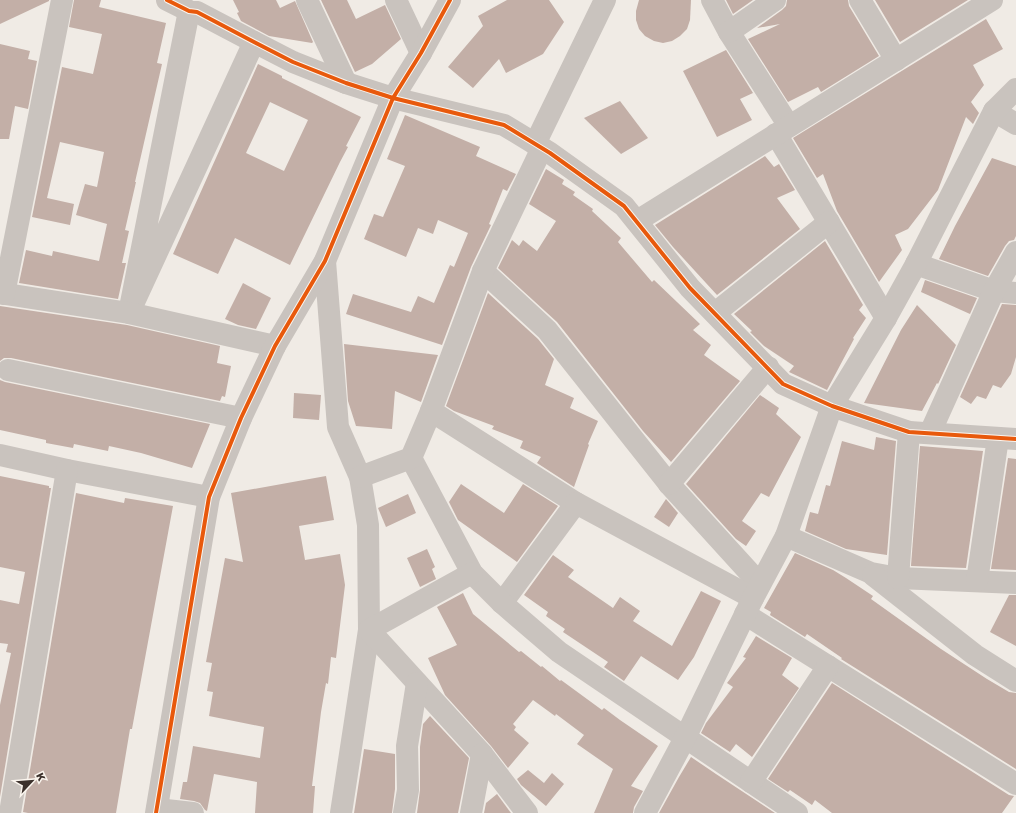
<svg xmlns="http://www.w3.org/2000/svg" width="1016" height="813" font-family="'Work Sans',sans-serif">
<style>
.building{fill:#c3afa7;fill-rule:evenodd}
.lines{fill:none;stroke-linecap:round;stroke-linejoin:round}
.minor{stroke:#c9c3be;stroke-width:22}
.cycleway-casing{stroke:#fbf5ee;stroke-width:6}
.cycleway{stroke:#e8590c;stroke-width:4}
</style>
<rect width="100%" height="100%" fill="#f0ebe5"/>
<g class="building">
<polygon points="0,0 49,0 49,1 0,24"/>
<polygon points="74,0 101,0 99,7 166,23 157,63 162,64 135,182 136,182 125,230 129,231 122,263 126,263 118,299 19,283 26,250 52,256 53,251 99,261 107,224 76,215 85,184 97,187 104,152 60,142 47,198 74,204 70,225 32,217 62,67 93,74 102,34 69,27"/>
<polygon points="233,0 276,0 280,8 295,1 313,42 312,43 269,36 241,21 237,13 239,12"/>
<polygon points="321,0 347,0 356,19 385,5 401,39 372,64 355,72"/>
<polygon points="507,0 549,0 564,22 543,54 506,73 499,59 473,88 448,67 483,26 478,16"/>
<polygon points="639,0 691,0 690,20 687,29 680,36 672,41 663,43 654,41 645,36 639,29 636,20 636,11"/>
<polygon points="726,0 753,0 733,14"/>
<polygon points="787,0 848,0 849,6 879,56 821,92 818,87 788,102 748,39 780,24 757,28 782,10 786,6"/>
<polygon points="875,0 968,0 900,42"/>
<polygon points="986,19 1003,49 973,65 984,85 971,102 979,113 973,124 966,117 938,190 908,229 895,235 902,250 879,282 837,211 823,174 817,178 793,138"/>
<polygon points="0,44 30,51 28,59 37,61 28,109 15,106 9,139 0,139"/>
<polygon points="726,50 753,93 740,99 752,120 717,137 683,71"/>
<path d="M258,64L282,76V78L361,117L346,146L348,147L340,162L290,265L235,238L218,274L173,254ZM270,102L308,120L284,171L246,153Z"/>
<polygon points="620,101 648,138 621,154 584,118"/>
<polygon points="405,115 480,147 476,156 516,174 507,191 503,189 489,224 491,225 471,267 442,345 346,314 353,294 411,312 418,296 434,303 450,265 454,267 468,233 438,220 433,234 418,228 406,257 364,239 374,214 383,217 405,166 387,159"/>
<polygon points="765,156 774,167 779,164 795,190 777,198 800,229 717,295 673,247 655,225"/>
<polygon points="992,158 1016,166 1016,236 1014,240 1009,241 1005,246 988,276 939,259 955,226"/>
<polygon points="546,169 564,180 562,184 575,192 573,195 593,209 592,211 621,238 618,242 652,282 654,280 700,324 693,330 711,345 704,355 740,381 671,462 643,431 557,322 498,268 512,240 519,246 523,240 537,251 556,221 529,204"/>
<polygon points="825,241 863,305 859,310 866,318 853,338 854,339 827,390 789,372 794,366 764,346 750,332 752,331 734,314"/>
<polygon points="925,280 977,298 970,314 921,292"/>
<polygon points="243,283 271,298 256,329 238,325 225,319"/>
<polygon points="488,293 538,339 554,359 545,385 574,398 570,408 598,421 588,444 589,445 574,487 537,463 541,457 520,448 523,441 492,429 494,426 454,411 446,406"/>
<polygon points="1002,304 1016,305 1016,357 1011,374 1001,388 993,385 986,399 977,396 971,404 960,397"/>
<polygon points="917,305 956,345 938,384 937,383 922,411 864,403 901,330"/>
<polygon points="0,306 127,325 220,346 217,363 231,366 225,397 222,396 220,401 11,358 4,358 0,361"/>
<polygon points="344,344 438,355 421,402 395,391 392,429 356,426 348,401"/>
<polygon points="0,380 5,382 210,424 192,468 141,453 109,446 108,451 74,444 73,448 46,443 46,440 0,430"/>
<polygon points="294,393 321,395 319,420 293,418"/>
<polygon points="760,395 779,408 776,414 801,437 769,497 761,493 742,521 756,531 746,546 736,539 686,484"/>
<polygon points="876,437 896,441 887,555 846,549 805,531 810,512 818,514 826,485 830,486 842,441 874,450"/>
<polygon points="920,446 983,451 966,568 911,566"/>
<polygon points="1008,458 1016,459 1016,570 991,569"/>
<polygon points="0,476 49,486 49,488 51,488 0,797 0,705 11,653 6,652 8,644 0,643 0,600 19,604 25,572 0,567"/>
<polygon points="326,476 334,520 299,526 305,560 340,554 345,585 336,658 331,657 328,684 326,683 321,712 312,786 315,786 313,813 255,813 257,782 214,774 207,811 205,810 200,803 194,801 180,799 183,782 187,782 193,746 260,758 264,727 209,716 213,692 207,691 212,663 206,662 225,558 243,562 231,493"/>
<polygon points="461,484 504,513 523,484 558,506 517,562 458,520 449,502"/>
<polygon points="76,493 124,503 125,498 173,506 132,729 130,729 116,813 28,813 23,812"/>
<polygon points="408,494 416,513 386,527 378,508"/>
<polygon points="666,499 678,513 669,527 654,517"/>
<polygon points="427,549 435,567 432,569 436,579 420,587 407,558"/>
<polygon points="795,553 833,570 846,578 873,596 871,599 941,649 987,679 1009,692 1016,693 1016,769 841,659 842,658 807,634 805,637 770,615 771,612 764,608"/>
<polygon points="553,555 574,570 568,577 613,608 620,597 640,611 633,621 672,646 701,591 721,601 694,657 678,680 641,656 624,681 604,667 608,662 563,632 565,629 546,616 548,612 524,595"/>
<polygon points="463,593 473,614 519,652 521,651 541,667 542,666 560,681 561,680 602,710 604,708 620,720 658,746 631,786 643,791 634,807 633,813 594,813 613,769 577,744 584,735 556,714 555,716 533,700 513,724 516,727 514,730 529,743 508,768 491,746 445,695 428,658 457,645 437,607"/>
<polygon points="1009,595 1016,595 1016,646 990,632"/>
<polygon points="756,636 792,658 782,675 799,688 752,757 736,744 730,752 701,733 706,723 733,687 727,683 746,658 743,657"/>
<polygon points="832,683 1009,795 1014,796 1002,813 832,813 815,800 812,805 790,790 788,792 768,779"/>
<polygon points="430,716 469,758 458,813 417,813 420,790 420,747 423,724"/>
<polygon points="364,749 395,754 395,789 392,813 354,813"/>
<polygon points="691,757 716,774 775,813 659,813 679,777"/>
<polygon points="528,770 544,783 552,773 564,784 546,806 521,785 517,779"/>
<polygon points="497,794 511,813 484,813 486,803"/>
</g>
<g class="lines">
<g class="minor">
<polyline points="167,0 189,11 197,12 254,42 293,62 346,83 393,98 504,125 550,153 624,206 690,288 783,384 832,406 909,432 1016,439"/>
<polyline points="307,0 346,83"/>
<polyline points="396,0 421,53"/>
<polyline points="712,0 729,32 789,126"/>
<polyline points="860,0 896,60"/>
<polyline points="189,11 129,313 254,42"/>
<polyline points="729,32 775,0"/>
<polyline points="994,111 1016,124"/>
<polyline points="776,134 886,318"/>
<polyline points="535,144 605,0"/>
<polyline points="637,221 992,0"/>
<polyline points="325,261 338,427 360,477 368,525 369,630 341,813"/>
<polyline points="916,264 994,291 1016,293"/>
<polyline points="483,271 547,330 669,484 760,584"/>
<polyline points="0,293 129,313 275,346"/>
<polyline points="4,294 62,0"/>
<polyline points="715,313 829,222"/>
<polyline points="8,370 241,418"/>
<polyline points="431,411 576,503 502,603"/>
<polyline points="930,433 994,291 1016,252"/>
<polyline points="0,455 67,470 209,497"/>
<polyline points="411,458 472,573 502,603 559,652 797,813"/>
<polyline points="360,477 411,458 431,411 483,271 542,148"/>
<polyline points="669,484 768,367"/>
<polyline points="576,503 753,598"/>
<polyline points="786,536 871,573 898,578 1016,583"/>
<polyline points="472,573 369,630 482,754 527,813"/>
<polyline points="873,575 975,655 1016,681"/>
<polyline points="898,578 909,432"/>
<polyline points="977,581 998,438"/>
<polyline points="745,614 1016,784"/>
<polyline points="751,782 828,666"/>
<polyline points="157,809 193,813"/>
<polyline points="10,813 67,470"/>
<polyline points="156,813 209,497 241,418 275,346 325,261 393,98 421,53 450,0"/>
<polyline points="404,813 408,790 407,746 417,683"/>
<polyline points="471,813 482,754"/>
<polyline points="645,813 685,738 753,598 786,536 832,406 886,318 916,264 994,111 1016,89"/>
</g>
<g class="cycleway-casing">
<g id="cycleway">
<polyline points="167,0 189,11 197,12 254,42 293,62 346,83 393,98 504,125 550,153 624,206 690,288 783,384 832,406 909,432 1016,439"/>
<polyline points="156,813 209,497 241,418 275,346 325,261 393,98 421,53 450,0"/>
</g>
</g>
<use href="#cycleway" class="cycleway"/>
</g>
<g transform="translate(32 781) rotate(64)" stroke="#fbf5ee" stroke-width="3" paint-order="stroke">
<path d="M0-3L7 15L0 10L-7 15Z" fill="#3b302b"/>
<text y="-6" font-size="11" font-weight="bold" text-anchor="middle" fill="#3b302b">K</text>
</g>
</svg>
